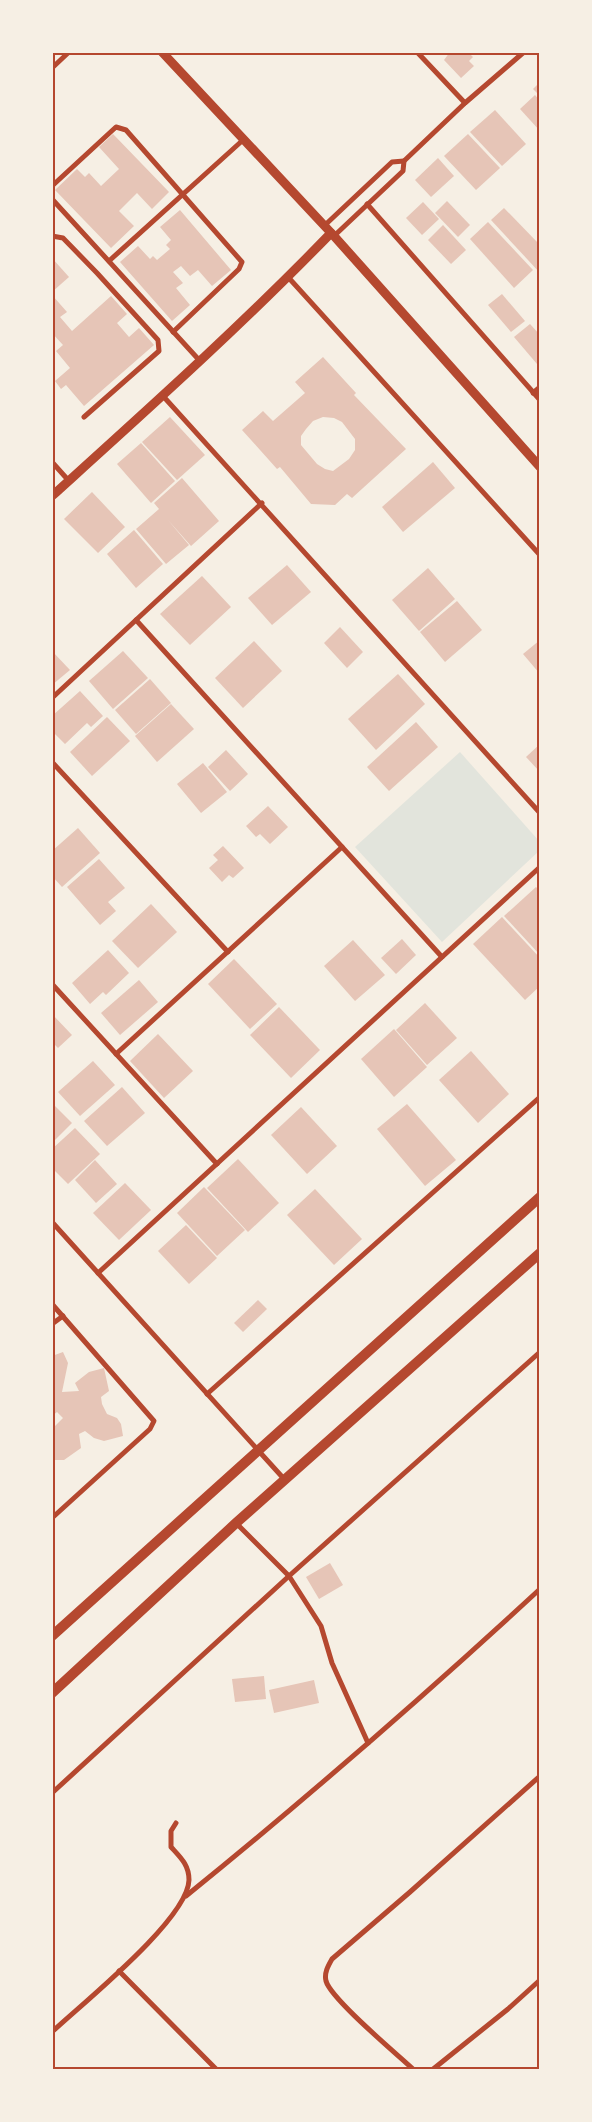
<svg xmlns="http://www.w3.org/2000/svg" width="592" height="2122" font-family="Jost,sans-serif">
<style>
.green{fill:#e2e4dc}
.building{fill:#e6c5b7;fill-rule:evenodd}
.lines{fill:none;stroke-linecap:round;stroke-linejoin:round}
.minor{stroke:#b5482f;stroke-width:5}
.tertiary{stroke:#b5482f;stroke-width:9}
.secondary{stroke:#b5482f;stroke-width:10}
.neatline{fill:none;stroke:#b5482f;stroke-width:2}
</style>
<rect width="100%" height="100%" fill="#f6efe4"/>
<polygon class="green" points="460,752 539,841 539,851 442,942 355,847"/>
<g class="building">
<polygon points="450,52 472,52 470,54 473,57 469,61 474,66 461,78 444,60"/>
<polygon points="540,82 540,96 533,89"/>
<polygon points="535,95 540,101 540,131 520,109"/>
<polygon points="495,110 526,144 502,166 470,132"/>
<polygon points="113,134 169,192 152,209 137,193 119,211 134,226 111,248 55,190 77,169 85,177 89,173 101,186 119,169 99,147"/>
<polygon points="468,134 500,168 476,190 444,156"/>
<polygon points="438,158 454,176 431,197 415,180"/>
<polygon points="447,201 470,225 458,237 435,213"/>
<polygon points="423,202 439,219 422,235 406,218"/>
<polygon points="504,208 540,245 540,273 491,220"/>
<polygon points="180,210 231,270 212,286 198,270 190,276 181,266 173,272 183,283 176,288 190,305 172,321 120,262 138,246 150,259 153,256 157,260 170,249 166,245 171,240 160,227"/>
<polygon points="488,222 533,270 514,288 470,239"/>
<polygon points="443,225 466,250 451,264 428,240"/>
<polygon points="52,258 69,277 52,292"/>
<polygon points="502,294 525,321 511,332 488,305"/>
<polygon points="52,295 67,312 60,317 72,331 111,296 127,314 117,323 129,337 139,328 154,345 84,406 66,385 61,389 55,381 70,368 56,351 63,345 52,333"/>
<polygon points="530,324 540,335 540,362 537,364 514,337"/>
<path d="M323,357L356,393L354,395L406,449L352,498L347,494L335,505L311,504L280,467L277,469L242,430L263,411L273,421L305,393L295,382ZM323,417L334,418L342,422L355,439V450L349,459L333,471L325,469L317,464L301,445V436L306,429L313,421Z"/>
<polygon points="170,417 205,455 177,480 142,442"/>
<polygon points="141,443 175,481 151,503 117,464"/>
<polygon points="433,462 455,488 403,532 382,507"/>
<polygon points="182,478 219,521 191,546 168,520 189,545 166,564 136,529 159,509 154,503"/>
<polygon points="92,492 125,527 98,553 64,519"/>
<polygon points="134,530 163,564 136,588 107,554"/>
<polygon points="287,565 311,592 272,625 248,598"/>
<polygon points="428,568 455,599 419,631 392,600"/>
<polygon points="202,576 231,607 190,645 160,614"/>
<polygon points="457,601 482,630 445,662 420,632"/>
<polygon points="340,627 363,652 347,668 324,643"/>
<polygon points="540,640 540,674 523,654"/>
<polygon points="254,641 282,671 243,708 215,678"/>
<polygon points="52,651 70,670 52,685"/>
<polygon points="123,651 148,678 113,709 89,681"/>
<polygon points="398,674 425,704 376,750 348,719"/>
<polygon points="150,679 171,703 136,734 115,710"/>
<polygon points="80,691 103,716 91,727 87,723 65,744 52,731 52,716"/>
<polygon points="171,704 194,729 157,762 135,736"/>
<polygon points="107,717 130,741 92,776 70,752"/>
<polygon points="416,722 438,747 389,791 367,767"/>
<polygon points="540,744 540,772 526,757"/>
<polygon points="226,750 248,774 230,791 208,767"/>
<polygon points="203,763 227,792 201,813 177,784"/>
<polygon points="268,806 288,827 270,844 260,834 256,837 246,826"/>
<polygon points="78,828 100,853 62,887 52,876 52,851"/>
<polygon points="223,846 244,868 233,878 229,875 222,882 209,868 218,860 213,855"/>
<polygon points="99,859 125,888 108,902 116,911 100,925 67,887"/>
<polygon points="536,887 540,891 540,955 504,916"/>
<polygon points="151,904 177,932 138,968 112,941"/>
<polygon points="502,917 540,958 540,986 525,1000 473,944"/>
<polygon points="402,939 416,955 396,974 381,958"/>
<polygon points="353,940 385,975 355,1001 324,966"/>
<polygon points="108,950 129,973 106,995 103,992 90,1004 72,983"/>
<polygon points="234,959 277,1004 250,1029 208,984"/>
<polygon points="139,980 158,1002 120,1035 101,1013"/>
<polygon points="425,1003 457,1038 427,1065 396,1030"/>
<polygon points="279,1007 320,1050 291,1078 250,1035"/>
<polygon points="52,1014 72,1035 58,1048 52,1042"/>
<polygon points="394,1029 427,1067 394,1097 361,1059"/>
<polygon points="158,1034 193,1071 164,1098 130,1061"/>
<polygon points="471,1051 509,1094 478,1123 439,1080"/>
<polygon points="93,1061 115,1085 80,1116 58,1092"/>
<polygon points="122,1087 145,1113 107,1146 84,1121"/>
<polygon points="52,1103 72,1123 52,1143"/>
<polygon points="407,1104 456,1160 425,1186 377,1129"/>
<polygon points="301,1107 337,1146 307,1174 271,1135"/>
<polygon points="75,1128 100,1154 68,1184 52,1168 52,1149"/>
<polygon points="238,1159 279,1203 248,1232 207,1188"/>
<polygon points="95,1160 117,1184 96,1203 75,1180"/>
<polygon points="125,1183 151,1210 119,1240 93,1213"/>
<polygon points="204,1187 245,1230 217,1256 177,1213"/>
<polygon points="315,1189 362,1239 334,1265 287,1215"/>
<polygon points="186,1225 217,1258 189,1284 158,1251"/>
<polygon points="258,1300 267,1309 243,1332 234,1323"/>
<polygon points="63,1352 68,1363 62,1392 79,1391 75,1383 89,1372 104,1368 109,1391 101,1397 102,1404 107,1414 117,1418 121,1424 123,1436 104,1441 94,1438 85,1431 79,1434 81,1448 64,1460 54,1460 52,1429 63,1418 57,1412 52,1416 52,1356"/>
<polygon points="330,1563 343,1585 319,1599 306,1577"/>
<polygon points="264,1676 266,1699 235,1702 232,1679"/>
<polygon points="314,1680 319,1703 274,1713 269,1690"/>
</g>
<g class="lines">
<g class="minor">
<polyline points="417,52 465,103"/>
<polyline points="52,68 69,52"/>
<polyline points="52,186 116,127 126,130 242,262 239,269 173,332"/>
<polyline points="52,199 200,361"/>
<polyline points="367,204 540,400"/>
<polyline points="324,226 392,162 404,161"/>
<polyline points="52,236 63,238 97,273 158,340 159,351 84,417"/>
<polyline points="334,236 403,171 404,161 465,103 524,52"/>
<polyline points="109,261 243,140"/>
<polyline points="288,277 540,555"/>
<polyline points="533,393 540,387"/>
<polyline points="163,396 540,813"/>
<polyline points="52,462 69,481"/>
<polyline points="136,620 442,957"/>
<polyline points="52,698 262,503"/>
<polyline points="52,762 228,952"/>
<polyline points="52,984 217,1164"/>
<polyline points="116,1054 342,847"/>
<polyline points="52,1222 285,1480"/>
<polyline points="98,1273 540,867"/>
<polyline points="52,1304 154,1421 150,1429 52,1518"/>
<polyline points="52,1324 63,1316"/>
<polyline points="207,1394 540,1097"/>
<polyline points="236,1523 289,1576 321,1626 332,1663 368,1743"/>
<polyline points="52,1793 289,1576 540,1352"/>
<path d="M186,1896C307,1798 425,1695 540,1589"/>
<polyline points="119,1971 217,2070"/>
<path d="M52,2032C83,2003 188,1919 189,1880C189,1865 181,1858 171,1847V1831L176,1823"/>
<path d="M414,2070C398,2055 331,1999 326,1981C324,1973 328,1966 332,1959L410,1892L540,1776"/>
<polyline points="432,2070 508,2009 540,1980"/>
</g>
<g class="tertiary">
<polyline points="162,52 334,236 540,467"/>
<path d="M52,496C147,410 242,325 331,233"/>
</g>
<g class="secondary">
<polyline points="52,1636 540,1197"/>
<polyline points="52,1693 236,1523 540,1253"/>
</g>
</g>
<rect width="592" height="2122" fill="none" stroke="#f6efe4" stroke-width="108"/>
<rect x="54" y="54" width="484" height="2014" class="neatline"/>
</svg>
